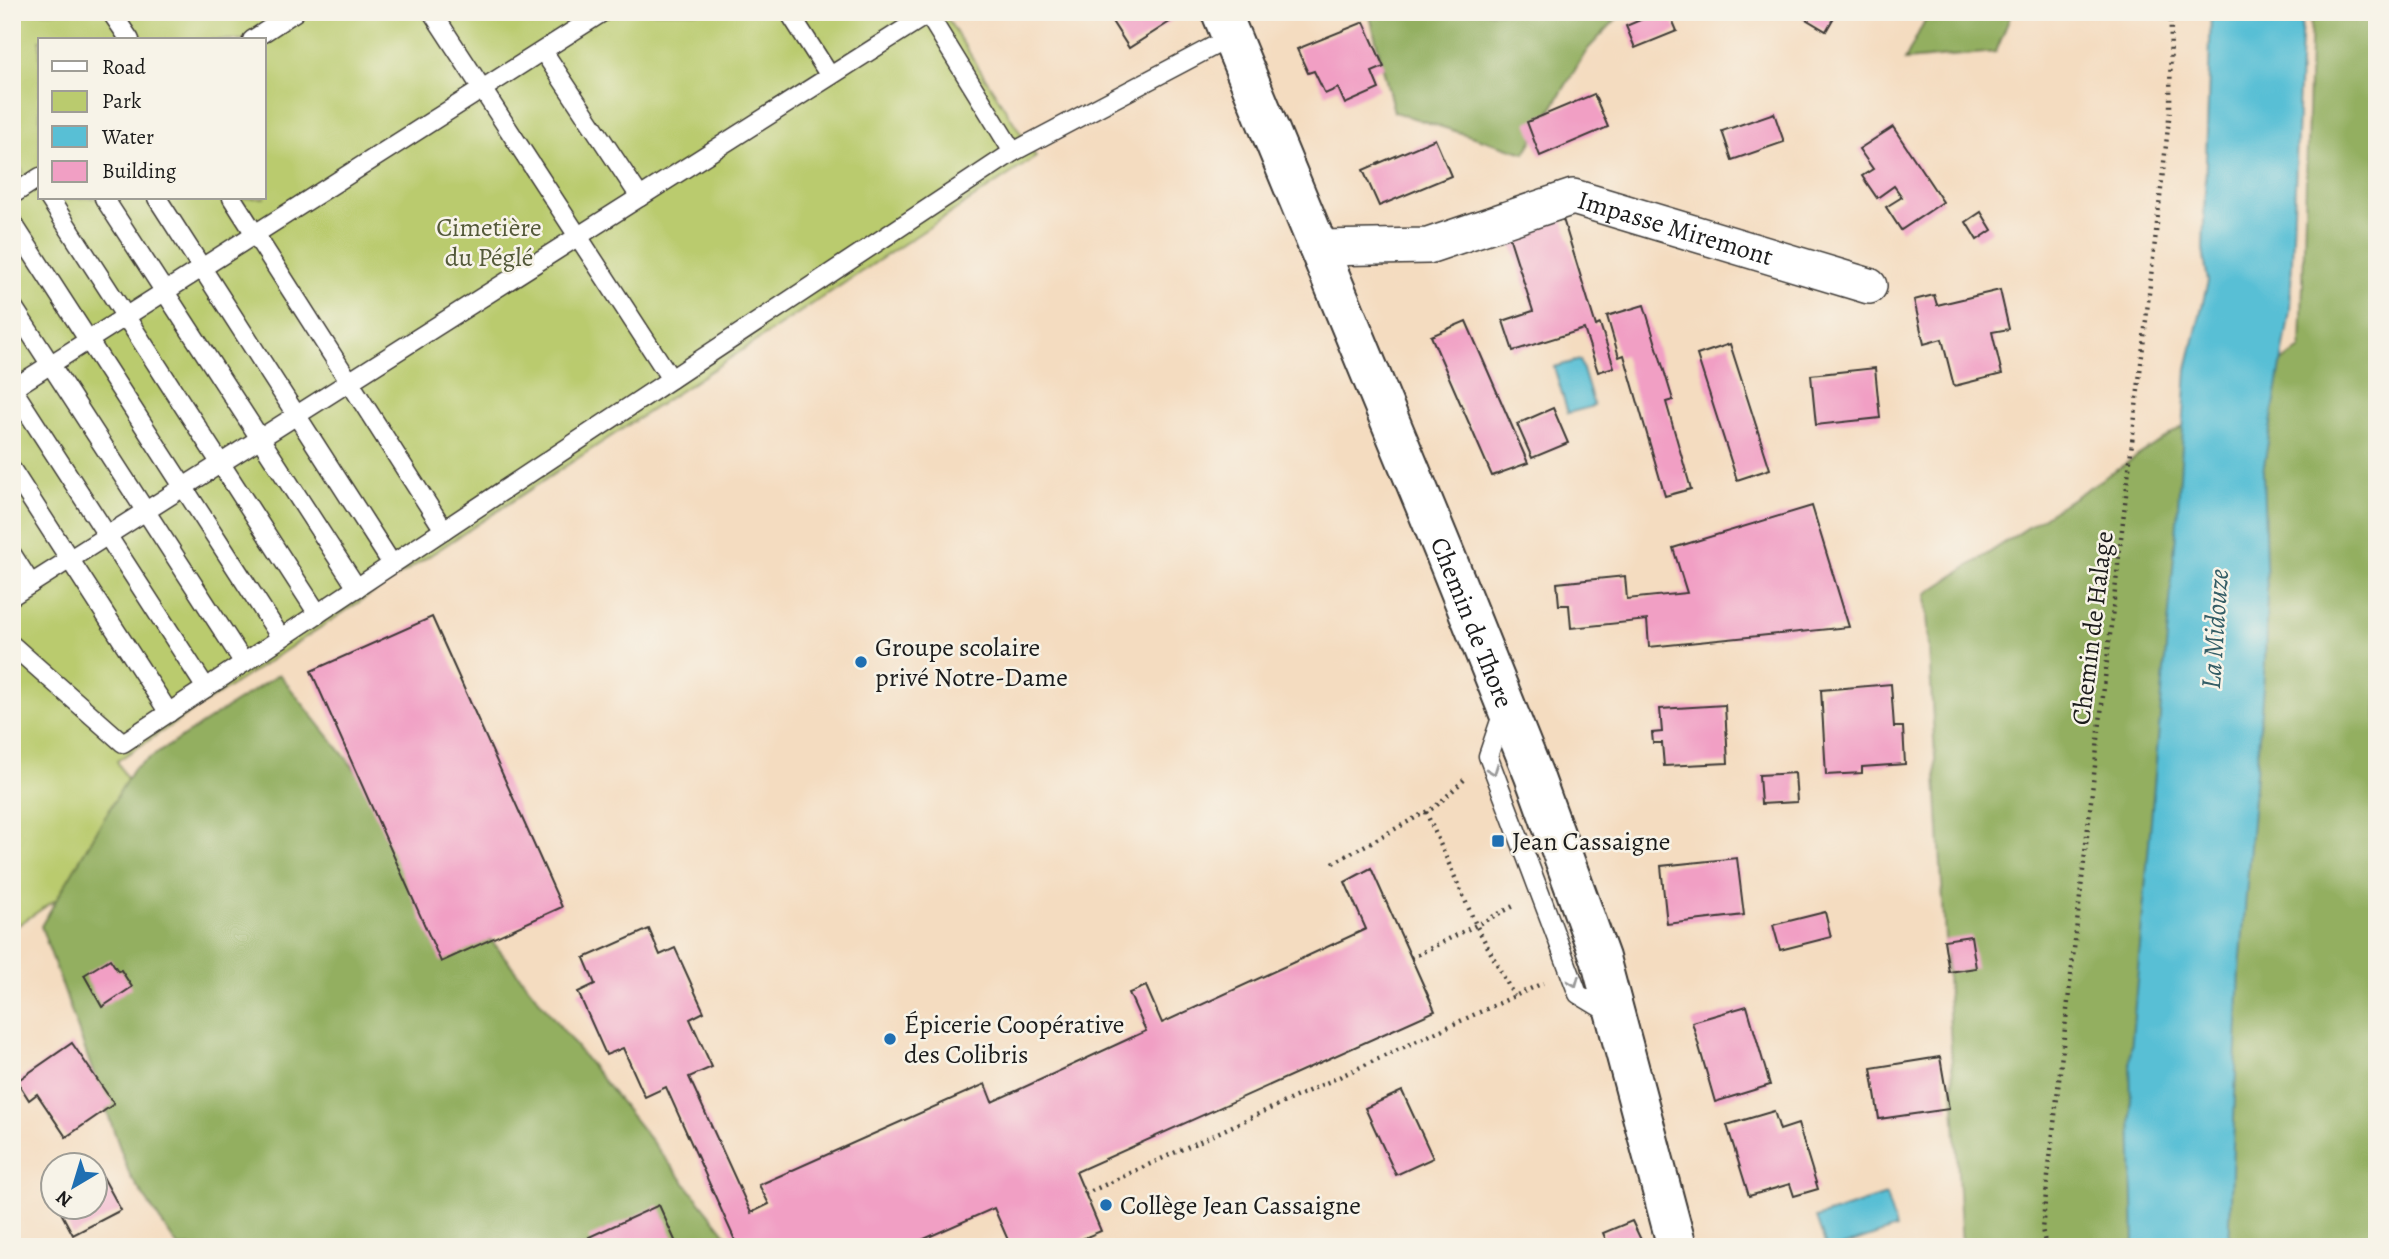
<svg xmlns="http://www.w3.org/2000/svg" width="2389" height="1259" font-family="Alegreya,serif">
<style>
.green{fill:#bacb6e;stroke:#6b7445;stroke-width:2;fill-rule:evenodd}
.forest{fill:#93af61;stroke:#58663e;stroke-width:2}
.water{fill:#58bfd5;stroke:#3a6e78;stroke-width:2}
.building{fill:#f19fc4}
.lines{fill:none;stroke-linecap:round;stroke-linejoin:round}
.lane-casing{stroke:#3c3935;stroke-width:21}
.street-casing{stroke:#3c3935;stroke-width:38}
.secondary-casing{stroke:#3c3935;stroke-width:42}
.path{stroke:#3c3935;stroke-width:4.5;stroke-dasharray:2 5;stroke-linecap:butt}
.lane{stroke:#fff;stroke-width:18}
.street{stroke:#fff;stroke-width:35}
.secondary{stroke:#fff;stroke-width:38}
.oneway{stroke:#999}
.poi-dot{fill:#1f6fb2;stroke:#f7f3e8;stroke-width:2.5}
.labels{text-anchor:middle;stroke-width:5;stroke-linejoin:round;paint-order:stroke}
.park-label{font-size:26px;fill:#535939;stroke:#f7f3e8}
.street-label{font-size:26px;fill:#1c1c1c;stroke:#f7f3e8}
.poi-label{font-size:26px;fill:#1c1c1c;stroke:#f7f3e8;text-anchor:start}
.water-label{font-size:28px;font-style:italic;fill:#345d66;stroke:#f7f3e8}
</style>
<rect width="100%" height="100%" fill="#f7f3e8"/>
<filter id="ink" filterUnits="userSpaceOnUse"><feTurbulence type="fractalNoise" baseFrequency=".0143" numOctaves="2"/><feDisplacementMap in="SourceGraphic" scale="14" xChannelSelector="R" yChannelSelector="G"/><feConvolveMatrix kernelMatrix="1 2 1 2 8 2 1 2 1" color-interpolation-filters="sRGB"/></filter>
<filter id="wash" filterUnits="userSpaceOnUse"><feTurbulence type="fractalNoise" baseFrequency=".00686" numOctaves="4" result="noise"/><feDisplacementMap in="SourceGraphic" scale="28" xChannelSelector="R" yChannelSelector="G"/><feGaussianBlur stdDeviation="1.57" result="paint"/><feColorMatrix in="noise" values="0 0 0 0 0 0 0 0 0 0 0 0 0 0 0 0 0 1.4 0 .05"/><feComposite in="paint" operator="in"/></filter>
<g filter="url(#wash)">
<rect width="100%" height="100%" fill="#f4dcc0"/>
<path class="green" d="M12,12H943L1036,157L117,761L156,832L12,929V179L23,172L12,154ZM40,40H264V198H40Z"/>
<g class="forest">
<polygon points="1369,12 1623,12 1587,50 1525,153 1394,112"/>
<polygon points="1929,12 2012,12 1996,52 1905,60"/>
<polygon points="2311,12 2377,12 2377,1247 1962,1247 1926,594 2301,349"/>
<polygon points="279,674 736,1247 178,1247 130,1176 41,926 133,769"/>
</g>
<g class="water">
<polygon points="2211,12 2302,12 2290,311 2263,472 2267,592 2265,662 2240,970 2229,1247 2134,1247 2130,1061 2177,521 2187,369 2208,281 2203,250"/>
<polygon points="1580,360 1594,406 1568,413 1554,367"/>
<polygon points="1886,1195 1896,1228 1840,1247 1826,1247 1816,1218"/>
</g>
<g id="blocks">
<g class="building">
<polygon points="1106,12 1173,12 1176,18 1129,48"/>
<polygon points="1659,12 1669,12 1677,31 1635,48 1626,26"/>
<polygon points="1794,12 1837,12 1826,31"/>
<polygon points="1364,22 1384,67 1372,72 1379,89 1345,104 1338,88 1325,94 1314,71 1308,73 1297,49"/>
<polygon points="1594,94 1608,127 1540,156 1527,122"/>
<polygon points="1774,113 1784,142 1732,160 1722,131"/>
<polygon points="1893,127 1943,202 1901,230 1886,207 1902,197 1894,186 1877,198 1862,176 1873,169 1859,149"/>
<polygon points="1435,139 1451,176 1379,206 1363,170"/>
<polygon points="1981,212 1992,230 1977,240 1966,222"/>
<polygon points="1563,219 1596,326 1600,324 1614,367 1598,372 1584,329 1513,351 1503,321 1533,311 1509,236"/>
<polygon points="2000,290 2009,329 1992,332 2002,374 1954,386 1942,339 1924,344 1914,300 1934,295 1937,305"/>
<polygon points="1644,305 1673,400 1666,402 1691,489 1665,496 1624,355 1619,357 1607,316"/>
<polygon points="1466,321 1528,463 1492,476 1431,336"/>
<polygon points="1730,344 1770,469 1737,480 1697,355"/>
<polygon points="1875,368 1880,418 1816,425 1811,375"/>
<polygon points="1553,408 1568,443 1532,458 1517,424"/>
<polygon points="1812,506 1849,627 1649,647 1647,620 1571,628 1569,605 1559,605 1557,583 1625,576 1627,599 1687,593 1673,548"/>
<polygon points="432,617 562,907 441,962 311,671"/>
<polygon points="1891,684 1894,727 1903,727 1905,764 1862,767 1862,773 1826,775 1821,690"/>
<polygon points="1725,705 1728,763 1664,766 1662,743 1653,743 1652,733 1662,732 1660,709"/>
<polygon points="1795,773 1797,802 1761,804 1759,775"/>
<polygon points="1737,858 1744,915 1667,924 1661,866"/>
<polygon points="1371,868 1435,1011 1076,1172 1101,1231 1070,1244 1071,1247 1011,1247 994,1208 906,1247 738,1247 666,1087 645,1097 623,1048 606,1055 578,992 595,984 584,958 649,929 660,955 675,948 704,1012 690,1019 712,1067 689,1077 751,1213 769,1204 759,1185 985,1084 992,1102 1146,1031 1129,993 1146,986 1162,1023 1366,929 1345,882"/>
<polygon points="1825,912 1831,937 1780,950 1773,925"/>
<polygon points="1971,936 1976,968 1949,972 1944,940"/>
<polygon points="110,959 118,971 121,970 132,987 102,1007 84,975"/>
<polygon points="1747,1006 1770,1085 1715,1102 1692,1022"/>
<polygon points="72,1043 114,1104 66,1137 37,1094 29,1100 17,1081"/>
<polygon points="1940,1057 1949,1109 1879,1119 1871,1068"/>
<polygon points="1402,1091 1433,1158 1396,1175 1365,1108"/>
<polygon points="1774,1111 1780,1130 1798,1124 1818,1189 1794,1196 1790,1184 1749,1196 1727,1125"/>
<polygon points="103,1177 121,1210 73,1235 58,1207 94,1207 94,1182"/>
<polygon points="659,1205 678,1247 593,1247 589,1237"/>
<polygon points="1632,1221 1643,1244 1637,1247 1609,1247 1603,1233"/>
</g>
</g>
</g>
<g filter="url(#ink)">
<use href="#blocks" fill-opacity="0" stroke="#3c3935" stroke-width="2"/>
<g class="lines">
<g class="lane-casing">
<g id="lane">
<polyline points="111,12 130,40"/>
<polyline points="432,12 671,379"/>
<polyline points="789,12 830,76"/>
<polyline points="252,40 295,12"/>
<polyline points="543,51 640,197"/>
<polyline points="1013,152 1231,37"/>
<polyline points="12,195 40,177"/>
<polyline points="49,198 318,614"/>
<polyline points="104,198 357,588"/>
<polyline points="157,198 392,564"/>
<polyline points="232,198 444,530"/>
<polyline points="12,222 281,638"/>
<polyline points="12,305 244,663"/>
<polyline points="12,388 206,688"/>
<polyline points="12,389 603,12"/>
<polyline points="12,470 169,713"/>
<polyline points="12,554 31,584"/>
<polyline points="12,596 928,14 1013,152 123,743 12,645"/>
<polyline points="1503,712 1488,756 1578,994 1611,1014"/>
</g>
</g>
<g class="street-casing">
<g id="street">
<path id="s1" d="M1319,248L1428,246L1573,197L1869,286"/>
</g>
</g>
<g class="secondary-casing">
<g id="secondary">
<path id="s2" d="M1221,12L1445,554L1534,776L1600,958L1677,1247"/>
</g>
</g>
<g class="path">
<polyline points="1426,812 1476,925 1514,996"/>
<polyline points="1333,863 1435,807 1465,779"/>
<polyline points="1411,958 1514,906"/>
<polyline points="1085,1194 1543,983"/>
<polyline points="2046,1247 2042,1229 2170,110 2171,12"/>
</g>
<use href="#lane" class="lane"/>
<use href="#street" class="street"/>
<use href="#secondary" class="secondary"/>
</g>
<defs><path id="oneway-chevron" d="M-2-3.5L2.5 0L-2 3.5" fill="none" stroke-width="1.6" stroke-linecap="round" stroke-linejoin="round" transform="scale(1.75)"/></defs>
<g class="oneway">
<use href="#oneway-chevron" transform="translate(1493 770) rotate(69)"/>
<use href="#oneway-chevron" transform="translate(1574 982) rotate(68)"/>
</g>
</g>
<g class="poi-dot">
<circle cx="861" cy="662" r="7"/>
<rect x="1491" y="834" width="14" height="14" rx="3.5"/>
<circle cx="890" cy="1039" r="7"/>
<circle cx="1106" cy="1205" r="7"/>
</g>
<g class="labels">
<g class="park-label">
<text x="489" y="236">Cimetière<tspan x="489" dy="30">du Péglé</tspan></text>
</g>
<g class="street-label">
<text dy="9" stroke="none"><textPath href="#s1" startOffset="369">Impasse Miremont</textPath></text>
<text dy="9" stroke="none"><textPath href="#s2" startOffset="660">Chemin de Thore</textPath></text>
<text transform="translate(2092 628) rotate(-83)" y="9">Chemin de Halage</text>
</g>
<g class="poi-label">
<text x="875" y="656">Groupe scolaire<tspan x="875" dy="30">privé Notre-Dame</tspan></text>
<text x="1512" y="850">Jean Cassaigne</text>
<text x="904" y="1033">Épicerie Coopérative<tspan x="904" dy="30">des Colibris</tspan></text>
<text x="1120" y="1214">Collège Jean Cassaigne</text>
</g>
<g class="water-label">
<text transform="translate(2214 629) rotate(-86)" y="10">La Midouze</text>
</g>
</g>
<rect width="2389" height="1259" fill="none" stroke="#f7f3e8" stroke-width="42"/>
<rect x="38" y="38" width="228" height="161" fill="#f7f3e8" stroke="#9f9d96" stroke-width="2"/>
<rect x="52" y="61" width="35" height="10" fill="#ffffff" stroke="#9f9d96" stroke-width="2"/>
<text x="102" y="74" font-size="21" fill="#1c1c1c">Road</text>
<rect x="52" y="91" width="35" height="21" fill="#bacb6e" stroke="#9f9d96" stroke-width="2"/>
<text x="102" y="108" font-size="21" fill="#1c1c1c">Park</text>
<rect x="52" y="126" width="35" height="21" fill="#58bfd5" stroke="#9f9d96" stroke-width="2"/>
<text x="102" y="144" font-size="21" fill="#1c1c1c">Water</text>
<rect x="52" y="161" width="35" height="21" fill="#f19fc4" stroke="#9f9d96" stroke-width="2"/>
<text x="102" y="178" font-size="21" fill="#1c1c1c">Building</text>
<g transform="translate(74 1186) rotate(218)"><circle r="33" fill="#f7f3e8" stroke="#9f9d96" stroke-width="2"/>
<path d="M0-5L12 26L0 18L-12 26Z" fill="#1f6fb2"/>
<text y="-10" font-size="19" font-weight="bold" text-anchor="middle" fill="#1c1c1c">N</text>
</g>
</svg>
